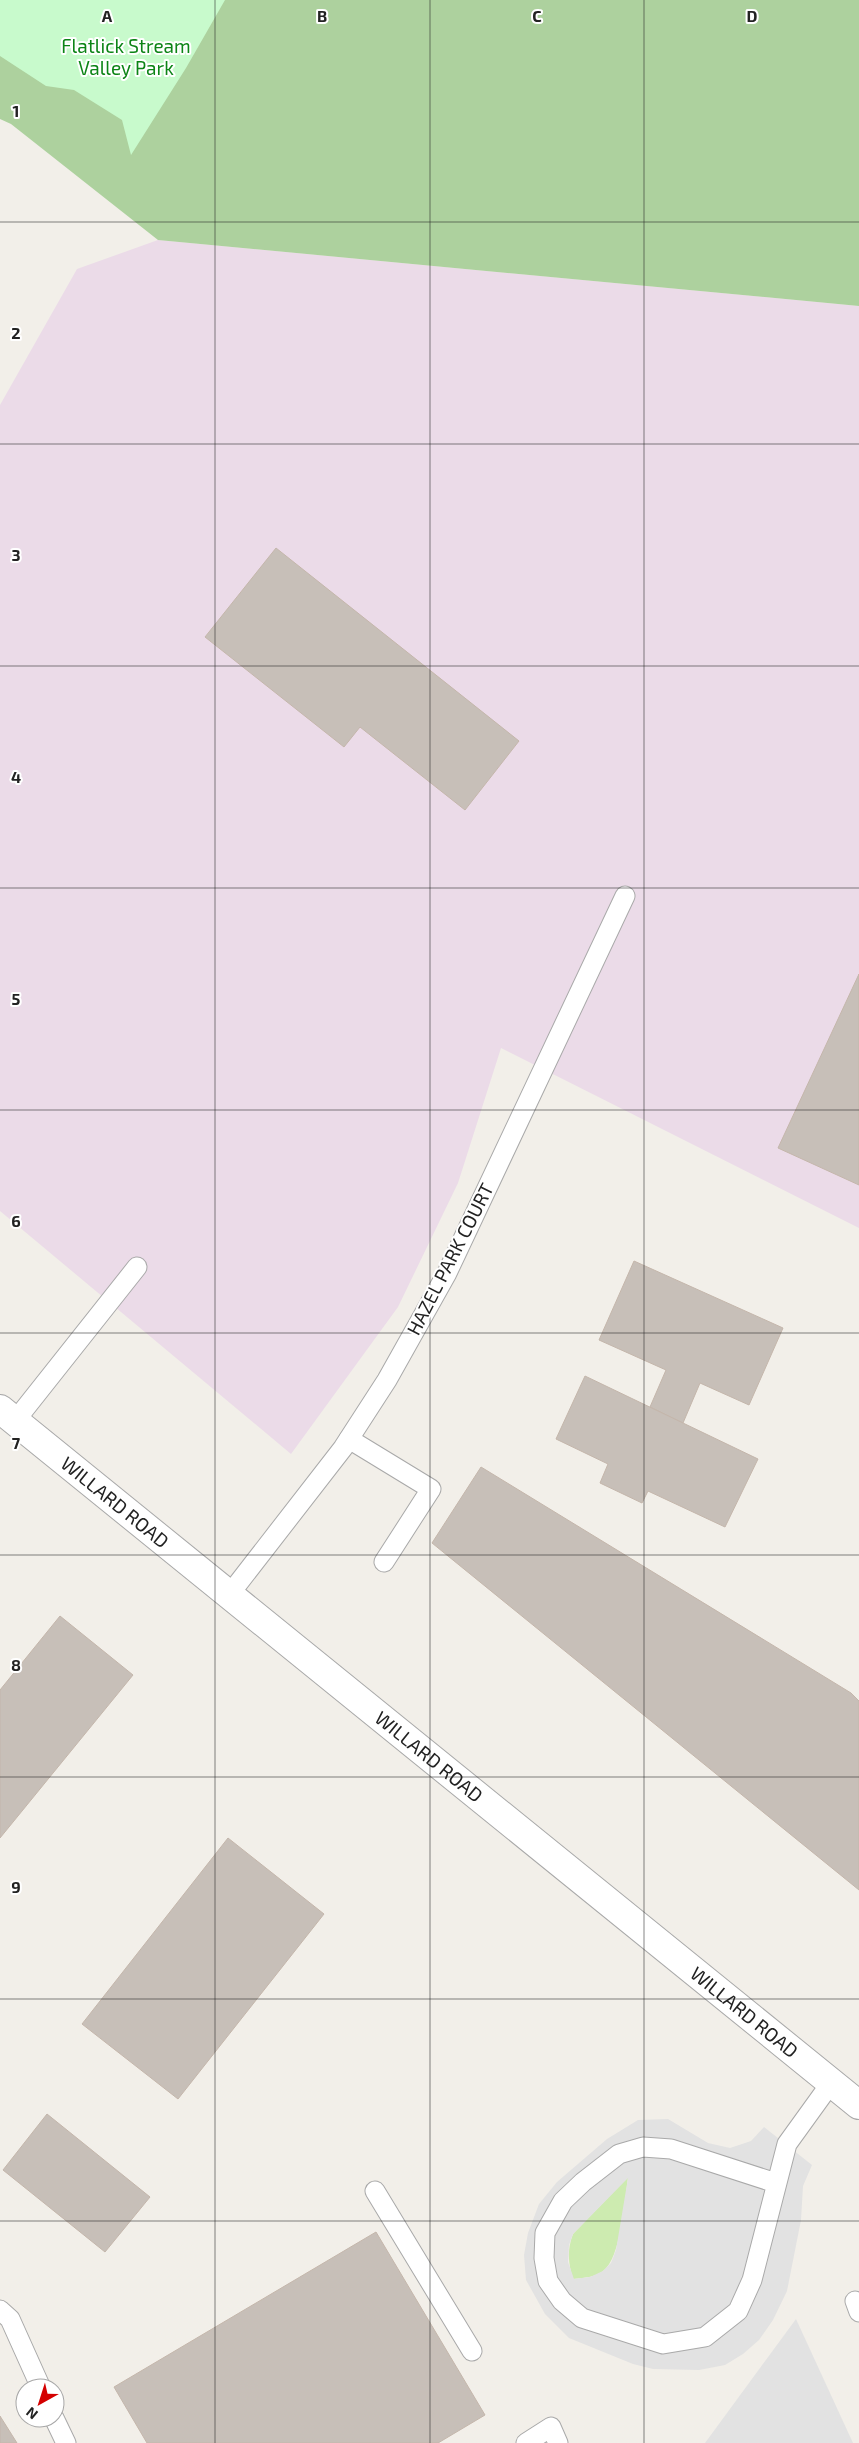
<svg xmlns="http://www.w3.org/2000/svg" width="859" height="2443" font-family="'Exo 2',sans-serif">
<style>
.industrial{fill:#ebdbe8}
.grass{fill:#cdebb0}
.forest{fill:#add19e}
.park{fill:#c8facc}
.parking{fill:#e2e2e2;fill-rule:evenodd}
.building{fill:#c7bfb8;stroke:#c4b6ab}
.lines{fill:none;stroke-linecap:round;stroke-linejoin:round}
.lane-casing{stroke:#a9a9a9;stroke-width:21}
.street-casing{stroke:#a9a9a9;stroke-width:30}
.lane{stroke:#fff;stroke-width:19}
.street{stroke:#fff;stroke-width:28}
.grid{fill:none;stroke:#222;stroke-width:1;stroke-opacity:0.55}
.labels{text-anchor:middle;stroke-width:4;stroke-linejoin:round;paint-order:stroke}
.park-label{font-size:19px;fill:#0c8416;stroke:#fff}
.street-label{font-size:19px;fill:#222;stroke:#fff}
.grid-label{font-size:16px;text-anchor:middle;font-weight:bold;fill:#222;stroke:#fff;stroke-width:4;stroke-linejoin:round;paint-order:stroke}
</style>
<rect width="100%" height="100%" fill="#f2efe9"/>
<polygon class="industrial" points="158,240 859,306 859,1228 501,1048 458,1183 398,1307 291,1454 0,1211 0,405 77,269"/>
<path class="grass" d="M628,2177C625,2199 621,2258 603,2271C595,2277 584,2278 573,2279C568,2262 567,2250 573,2234Z"/>
<polygon class="forest" points="0,0 859,0 859,306 158,240 11,124 0,119"/>
<polygon class="park" points="0,0 225,0 186,68 131,155 122,120 74,90 46,86 0,56"/>
<g class="parking">
<path d="M668,2119L708,2143L730,2148L751,2141L764,2127L812,2165L803,2186L801,2220L787,2291L773,2320L759,2340L743,2354L725,2365L699,2370L653,2369L633,2364L569,2338L545,2314L526,2280L524,2255L528,2233L539,2204L557,2182L607,2139L638,2120ZM628,2178L616,2250L611,2263L603,2271L590,2277L574,2279L568,2262L569,2245L573,2234Z"/>
<polygon points="796,2319 853,2443 705,2443"/>
</g>
<g class="building">
<polygon points="276,548 519,741 465,810 360,727 344,747 205,637"/>
<polygon points="859,974 859,1185 778,1148"/>
<polygon points="634,1261 783,1328 749,1405 700,1383 683,1423 650,1407 666,1370 599,1340"/>
<polygon points="585,1376 758,1459 725,1527 648,1491 642,1503 600,1483 608,1464 556,1439"/>
<polygon points="481,1467 851,1693 859,1701 859,1890 432,1543"/>
<polygon points="60,1616 133,1675 0,1838 0,1690"/>
<polygon points="228,1838 324,1914 178,2099 82,2024"/>
<polygon points="47,2114 150,2197 105,2252 3,2170"/>
<polygon points="376,2232 485,2415 438,2443 147,2443 114,2387"/>
<polygon points="0,2416 17,2443 0,2443"/>
</g>
<g class="lines">
<g class="lane-casing">
<g id="lane">
<polyline points="15,1421 137,1267"/>
<polyline points="349,1439 431,1489 384,1562"/>
<polyline points="229,1595 343,1448 387,1380 447,1273 625,896"/>
<polyline points="776,2183 671,2149 643,2147 619,2154 583,2182 563,2201 545,2233 544,2258 548,2281 562,2301 582,2318 663,2344 705,2337 738,2311 752,2280 787,2144 831,2083"/>
<polyline points="375,2191 472,2351"/>
<polyline points="855,2301 859,2312"/>
<polyline points="0,2310 10,2319 41,2388"/>
<polyline points="54,2418 66,2443"/>
<polyline points="526,2443 551,2427 558,2443"/>
</g>
</g>
<g class="street-casing">
<g id="street">
<path id="s1" d="M0,1409L859,2105"/>
</g>
</g>
<use href="#lane" class="lane"/>
<use href="#street" class="street"/>
</g>
<path class="grid" d="M215,0V2443M430,0V2443M644,0V2443M0,222H859M0,444H859M0,666H859M0,888H859M0,1110H859M0,1333H859M0,1555H859M0,1777H859M0,1999H859M0,2221H859"/>
<g class="labels">
<g class="park-label">
<text x="126" y="53">Flatlick Stream<tspan x="126" dy="22">Valley Park</tspan></text>
</g>
<g class="street-label">
<text transform="translate(450 1259) rotate(-63)" y="7">HAZEL PARK COURT</text>
<text dy="7" stroke="none"><textPath href="#s1" startOffset="148">WILLARD ROAD</textPath></text>
<text dy="7" stroke="none"><textPath href="#s1" startOffset="552">WILLARD ROAD</textPath></text>
<text dy="7" stroke="none"><textPath href="#s1" startOffset="958">WILLARD ROAD</textPath></text>
</g>
</g>
<g class="grid-label">
<text x="107" y="22">A</text>
<text x="322" y="22">B</text>
<text x="537" y="22">C</text>
<text x="752" y="22">D</text>
<text x="16" y="117">1</text>
<text x="16" y="339">2</text>
<text x="16" y="561">3</text>
<text x="16" y="783">4</text>
<text x="16" y="1005">5</text>
<text x="16" y="1227">6</text>
<text x="16" y="1449">7</text>
<text x="16" y="1671">8</text>
<text x="16" y="1893">9</text>
</g>
<g transform="translate(40 2403) rotate(219)"><circle r="24" fill="#ffffff" stroke="#a7a7a7"/>
<path d="M0-4L9 19L0 12L-9 19Z" fill="#d40000"/>
<text y="-8" font-size="14" font-weight="bold" text-anchor="middle" fill="#222222">N</text>
</g>
</svg>
